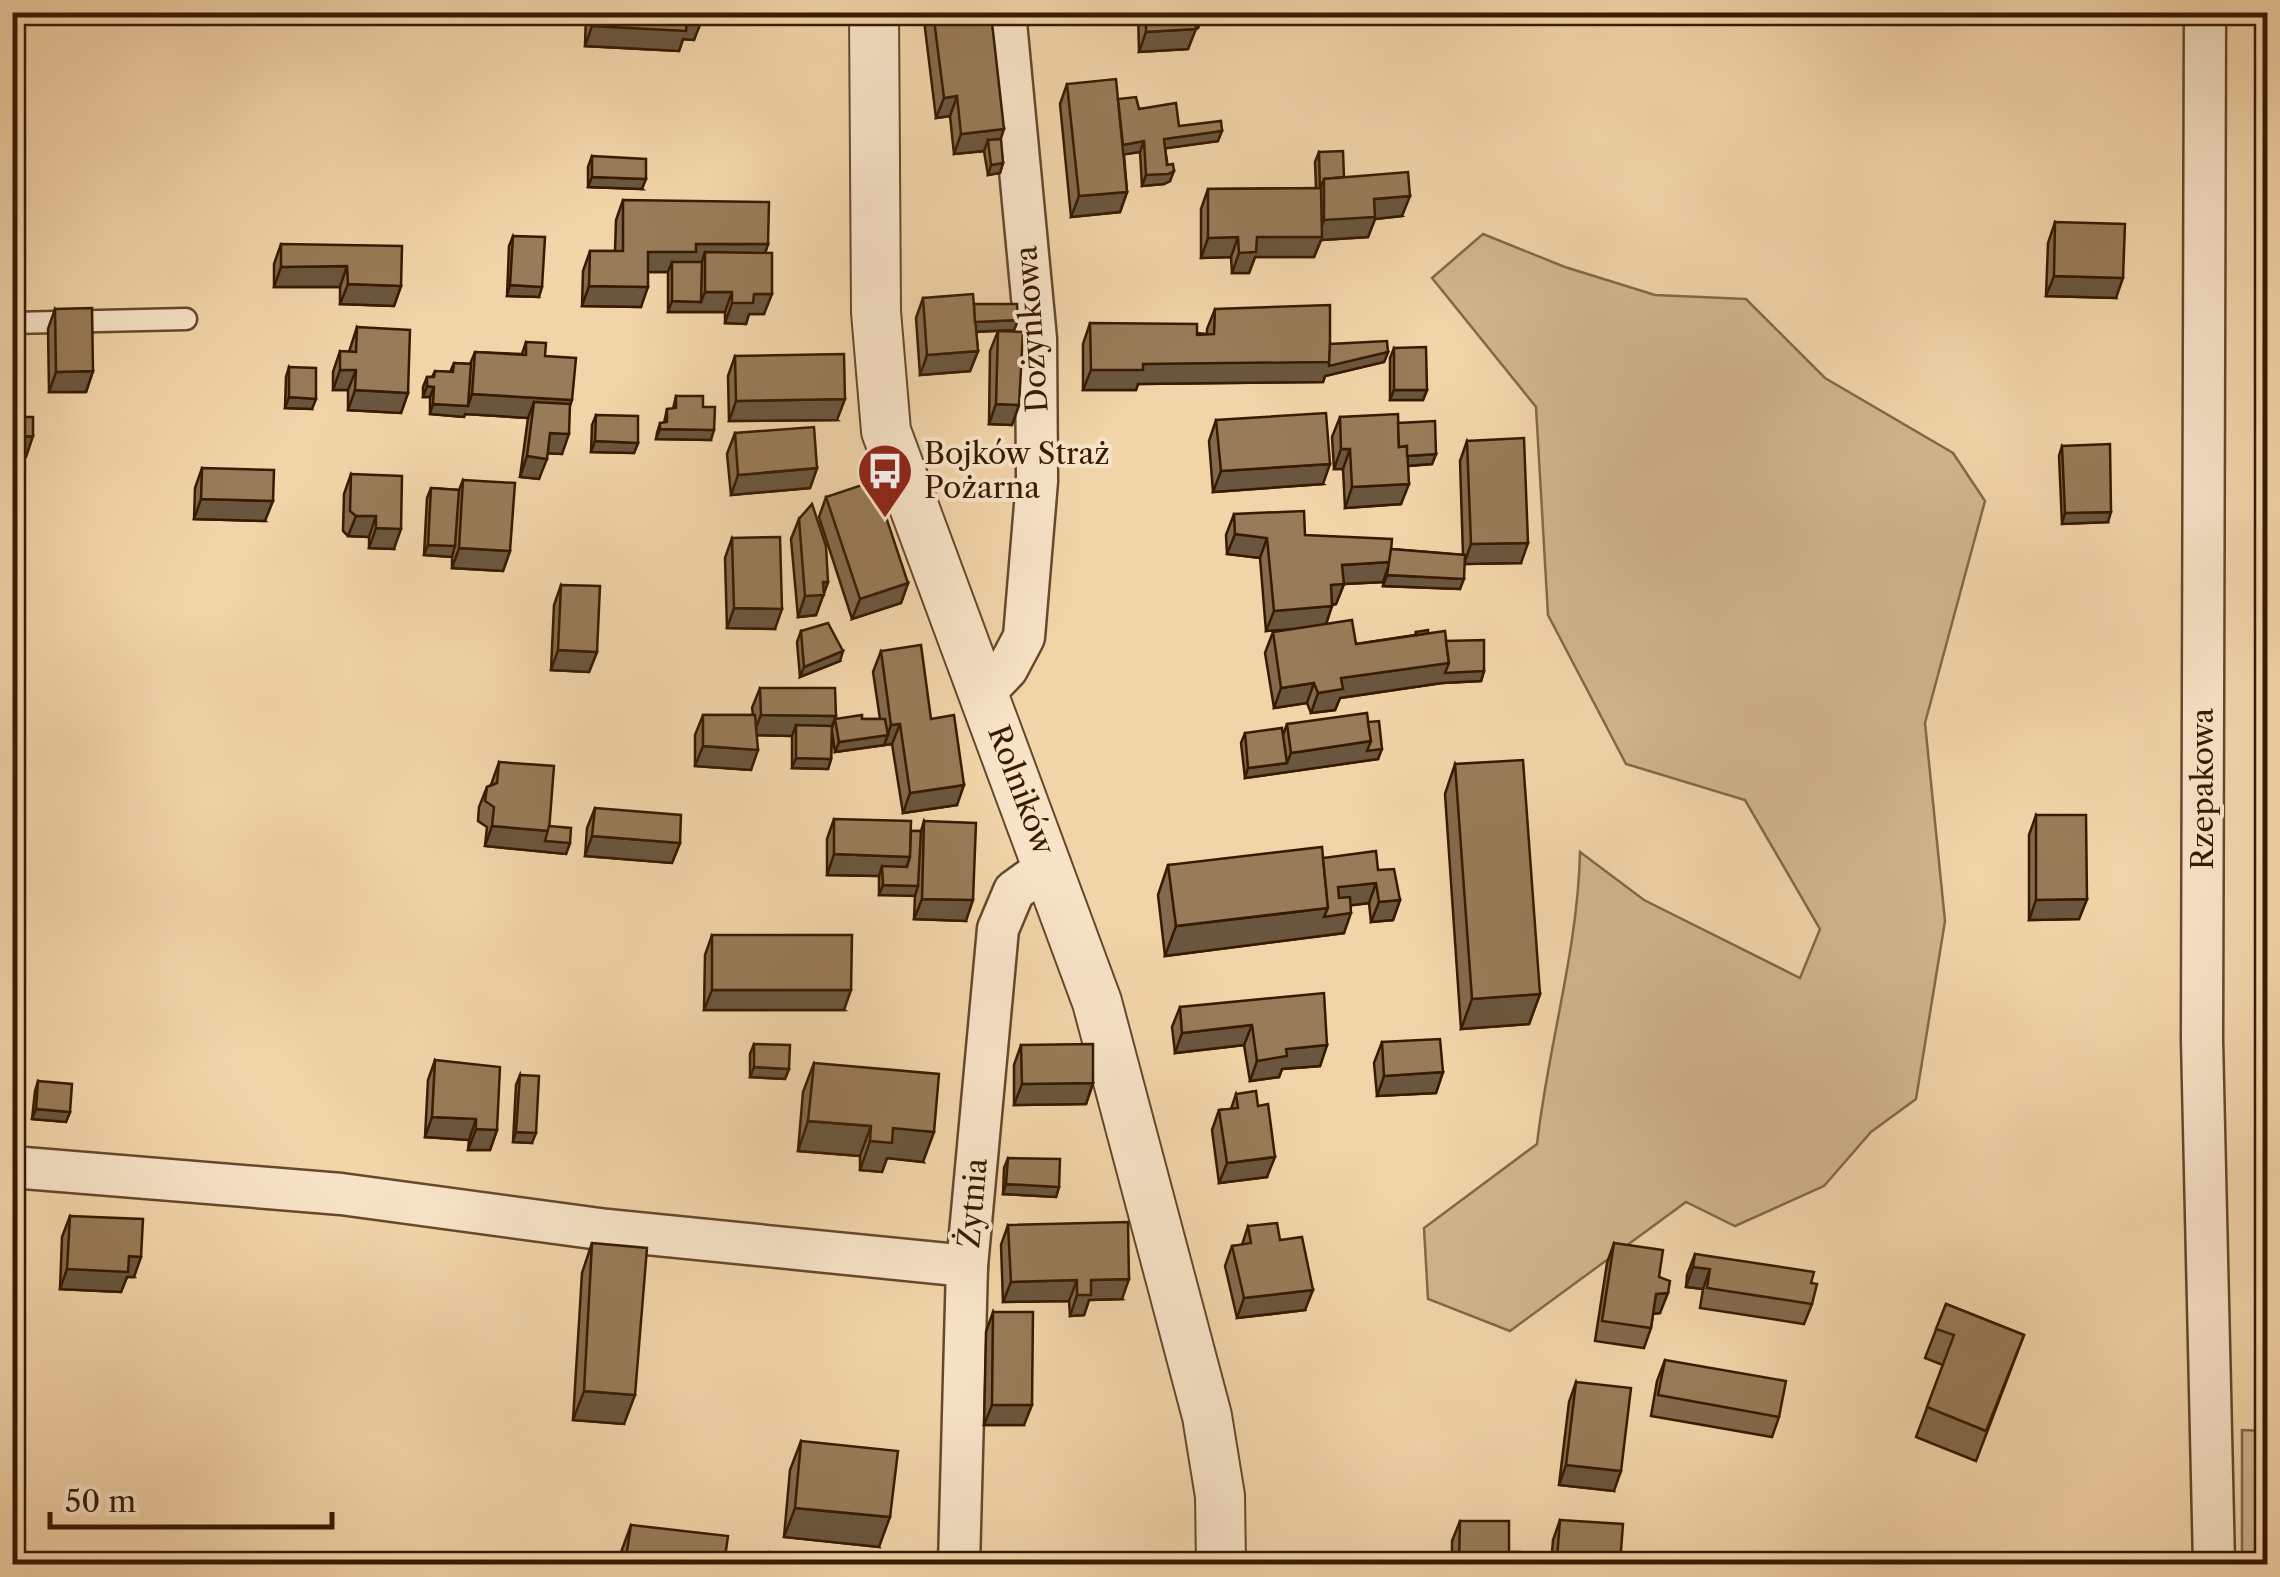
<svg xmlns="http://www.w3.org/2000/svg" width="2280" height="1577" font-family="'Libre Caslon Text',serif">
<style>
.green{fill:#d2b58c;stroke:#846846;stroke-width:2.5}
.lines{fill:none;stroke-linecap:round;stroke-linejoin:round}
.service-casing{stroke:#66492b;stroke-width:25}
.minor-casing{stroke:#66492b;stroke-width:45}
.tertiary-casing{stroke:#66492b;stroke-width:52}
.service{stroke:#f7e3c7;stroke-width:20}
.minor{stroke:#f7e3c7;stroke-width:40}
.tertiary{stroke:#f7e3c7;stroke-width:48}
.wall{fill:#836a4c;stroke:#371b01;stroke-width:2.5}
.shaded-wall{fill:#6a563e;stroke:#371b01;stroke-width:2.5}
.building{fill:#987b58;stroke:#371b01;stroke-width:2.5}
.labels{text-anchor:middle;stroke-width:8;stroke-linejoin:round;paint-order:stroke}
.street-label{font-size:30px;fill:#371b01;stroke:#f7e3c7}
.poi-label{font-size:30px;fill:#371b01;stroke:#f7e3c7;text-anchor:start}
</style>
<rect width="100%" height="100%" fill="#f2d4a9"/>
<filter id="stains"><feTurbulence type="fractalNoise" baseFrequency=".002" numOctaves="4"/><feColorMatrix values="0 0 0 0 .2 0 0 0 0 .09 0 0 0 0 .02 0 0 0 .5 -.17"/></filter>
<radialGradient id="worn" r=".72"><stop offset=".6" stop-color="#630" stop-opacity="0"/><stop offset="1" stop-color="#630" stop-opacity=".3"/></radialGradient>
<g class="green">
<path d="M1483,234L1565,267L1655,295L1746,299L1825,378L1953,453L1985,501L1925,723L1945,921L1916,1099L1871,1132L1824,1186L1735,1226L1686,1202L1510,1331L1428,1299L1424,1228L1537,1144C1548,1046 1578,950 1580,852L1644,900L1800,978L1820,929L1745,800L1626,764L1548,615L1536,407L1432,278Z"/>
<polygon points="2242,1430 2267,1431 2267,1564 2242,1564"/>
</g>
<g class="lines">
<g class="service-casing">
<polyline id="service" points="12,323 186,319"/>
</g>
<g class="minor-casing">
<g id="minor">
<polyline points="2205,12 2202,1040 2214,1564"/>
<polyline points="984,693 1007,669 1024,637 1037,481 1036,339 1005,12"/>
<polyline points="12,1167 341,1194 607,1230 967,1266"/>
<polyline points="959,1564 967,1266 998,929 1014,891 1050,865"/>
</g>
</g>
<g class="tertiary-casing">
<polyline id="tertiary" points="874,12 876,312 886,431 1097,1002 1207,1416 1220,1496 1221,1564"/>
</g>
<use href="#service" class="service"/>
<use href="#minor" class="minor"/>
<use href="#tertiary" class="tertiary"/>
</g>
<g class="wall">
<polygon points="586,12 702,12 694,40 683,39 679,51 585,46"/>
<polygon points="923,12 984,12 1003,163 1000,173 988,175 984,151 954,154 950,116 936,118"/>
<polygon points="1138,12 1204,12 1198,28 1195,28 1188,49 1139,52"/>
<polygon points="1067,84 1118,99 1179,126 1218,141 1165,148 1170,181 1164,184 1142,186 1140,152 1124,154 1127,192 1120,212 1071,217 1060,104"/>
<polygon points="1319,152 1344,177 1402,216 1375,219 1368,237 1321,240 1314,257 1255,257 1249,273 1232,273 1231,257 1201,258 1201,209 1208,189 1316,188 1315,162"/>
<polygon points="592,156 642,189 588,187 588,167"/>
<polygon points="623,200 768,244 765,253 764,314 749,314 746,324 725,323 725,312 668,312 668,272 648,272 641,307 582,306 583,271 590,251 615,251 616,220"/>
<polygon points="2055,222 2116,298 2046,296 2048,243"/>
<polygon points="513,236 539,297 507,296 509,246"/>
<polygon points="281,244 401,286 394,306 340,304 340,287 274,287 274,264"/>
<polygon points="923,298 974,304 1018,320 1014,330 976,332 978,351 970,371 920,375 916,318"/>
<polygon points="55,309 93,371 86,392 49,392 48,329"/>
<polygon points="1215,309 1330,344 1388,352 1384,362 1325,376 1323,382 1138,384 1136,390 1083,390 1083,344 1090,323 1207,334 1207,329"/>
<polygon points="357,327 408,393 401,413 348,410 348,390 333,390 333,372 340,351 349,352"/>
<polygon points="998,331 1019,405 1012,425 989,424 990,351"/>
<polygon points="526,342 545,356 570,405 562,454 547,453 539,479 520,477 528,418 465,414 464,417 430,414 430,397 423,397 423,387 427,377 432,377 435,371 450,372 454,363 470,364 475,352 522,354"/>
<polygon points="1394,348 1427,390 1423,400 1390,400 1390,358"/>
<polygon points="735,356 837,420 729,421 728,376"/>
<polygon points="289,367 312,409 285,408 286,377"/>
<polygon points="676,396 703,407 711,440 656,439 657,433 660,423 664,423 667,409 673,409"/>
<polygon points="596,415 638,443 634,453 591,452 592,425"/>
<polygon points="1340,417 1398,423 1436,454 1432,464 1408,466 1401,504 1345,508 1343,469 1334,469 1332,437"/>
<polygon points="1216,420 1323,484 1213,492 1209,441"/>
<polygon points="735,433 817,468 810,488 731,495 727,454"/>
<polygon points="1467,441 1521,563 1464,564 1460,589 1383,586 1384,579 1383,582 1344,584 1336,604 1332,605 1326,624 1356,644 1415,635 1416,632 1428,633 1446,641 1484,671 1481,681 1442,683 1340,698 1335,710 1311,713 1307,703 1274,708 1265,653 1273,632 1295,629 1266,631 1260,558 1227,554 1226,535 1234,514 1305,535 1391,549 1463,555 1460,461"/>
<polygon points="2062,446 2108,522 2062,524 2059,456"/>
<polygon points="202,468 265,521 194,519 195,488"/>
<polygon points="351,474 394,549 369,548 369,537 348,536 343,531 344,494"/>
<polygon points="463,480 510,551 503,571 452,568 452,555 452,557 424,555 427,498 431,488 459,490"/>
<polygon points="826,497 908,583 901,603 852,619 819,517"/>
<polygon points="799,519 828,582 816,615 798,617 791,539"/>
<polygon points="732,538 775,629 727,628 725,558"/>
<polygon points="561,585 597,652 589,672 551,670 554,605"/>
<polygon points="801,631 840,661 800,677 797,642"/>
<polygon points="881,651 931,719 957,805 903,813 892,744 835,752 832,732 831,759 828,769 792,768 792,736 757,735 751,770 695,766 695,735 703,715 753,715 752,708 760,688 832,726 832,728 835,719 880,719 873,672"/>
<polygon points="1368,722 1378,759 1245,778 1241,743 1245,733 1283,735 1287,724"/>
<polygon points="499,762 549,826 570,843 566,854 485,846 487,827 478,821 479,807 487,787 491,785"/>
<polygon points="1455,764 1540,994 1529,1024 1461,1029 1445,794"/>
<polygon points="595,808 680,843 672,863 585,856 587,828"/>
<polygon points="2036,815 2087,899 2079,919 2029,920 2029,835"/>
<polygon points="834,819 911,831 921,831 924,821 966,921 914,919 915,895 879,895 879,876 827,875 827,839"/>
<polygon points="1323,858 1378,870 1400,900 1393,920 1371,922 1369,903 1351,905 1344,933 1165,956 1158,895 1168,865"/>
<polygon points="712,935 844,1010 704,1010 705,955"/>
<polygon points="1180,1007 1327,1045 1320,1066 1282,1069 1279,1077 1250,1081 1244,1045 1175,1053 1172,1027"/>
<polygon points="1382,1042 1443,1072 1436,1093 1377,1096 1374,1063"/>
<polygon points="754,1044 789,1069 785,1079 750,1077 750,1054"/>
<polygon points="1021,1045 1093,1083 1086,1104 1014,1105 1014,1065"/>
<polygon points="435,1060 497,1130 490,1150 468,1150 469,1140 425,1137 428,1080"/>
<polygon points="814,1063 923,1162 887,1158 882,1172 860,1170 860,1156 798,1151 803,1092"/>
<polygon points="520,1075 532,1143 513,1142 516,1085"/>
<polygon points="38,1081 70,1112 66,1122 32,1119 35,1091"/>
<polygon points="1236,1094 1267,1177 1219,1183 1212,1130 1219,1110 1231,1109"/>
<polygon points="1008,1158 1059,1187 1056,1197 1003,1194 1004,1168"/>
<polygon points="70,1216 134,1277 127,1277 121,1292 60,1289 62,1237"/>
<polygon points="1008,1225 1122,1299 1089,1300 1084,1315 1070,1316 1069,1301 1003,1302 1001,1245"/>
<polygon points="1248,1226 1305,1310 1237,1318 1225,1266 1232,1246 1242,1245"/>
<polygon points="592,1243 624,1424 573,1420 582,1273"/>
<polygon points="1614,1243 1659,1277 1660,1313 1653,1314 1651,1328 1644,1348 1595,1341 1607,1263"/>
<polygon points="1695,1254 1811,1283 1812,1304 1804,1324 1700,1308 1703,1289 1686,1287 1687,1275"/>
<polygon points="1946,1304 2024,1335 1976,1461 1916,1437 1943,1365 1925,1358"/>
<polygon points="993,1312 1024,1425 984,1425 986,1332"/>
<polygon points="1665,1360 1779,1417 1772,1437 1651,1416 1657,1381"/>
<polygon points="1576,1382 1614,1491 1559,1485 1569,1402"/>
<polygon points="801,1441 879,1547 784,1537 790,1470"/>
<polygon points="1560,1520 1619,1564 1551,1564 1553,1540"/>
<polygon points="1460,1521 1509,1552 1519,1564 1452,1564 1452,1541"/>
<polygon points="631,1525 724,1564 619,1564 620,1555"/>
</g>
<g class="shaded-wall">
<polygon points="1193,12 1204,12 1198,28 1187,29"/>
<polygon points="687,19 702,20 694,40 683,39 679,51 585,46 592,26"/>
<polygon points="1196,29 1188,49 1139,52 1146,32"/>
<polygon points="957,96 950,116 936,118 944,98"/>
<polygon points="1004,129 997,150 988,140 984,151 954,154 961,134"/>
<polygon points="1222,131 1218,141 1161,149 1164,139"/>
<polygon points="1144,141 1140,152 1115,156 1118,145"/>
<polygon points="1003,163 1000,173 988,175 991,165"/>
<polygon points="1174,171 1170,181 1164,184 1142,186 1146,175"/>
<polygon points="592,177 646,179 642,189 588,187"/>
<polygon points="1127,192 1120,212 1071,217 1079,196"/>
<polygon points="1410,196 1402,216 1375,219 1368,237 1321,240 1314,257 1255,257 1249,273 1232,273 1239,253 1257,237 1318,237 1324,220 1374,199"/>
<polygon points="1238,237 1231,257 1201,258 1208,238"/>
<polygon points="696,244 768,244 761,265 705,252 701,264 672,262 668,272 641,272 648,252"/>
<polygon points="347,266 340,287 274,287 281,267"/>
<polygon points="2054,276 2123,278 2116,298 2046,296"/>
<polygon points="348,284 401,286 394,306 340,304"/>
<polygon points="510,285 542,287 539,297 507,296"/>
<polygon points="589,286 648,287 641,307 582,306"/>
<polygon points="705,292 732,292 725,312 668,312 672,301 701,302"/>
<polygon points="754,294 772,294 764,314 749,314 746,324 725,323 732,303"/>
<polygon points="1018,320 1014,330 967,332 971,322"/>
<polygon points="978,351 970,371 920,375 927,355"/>
<polygon points="1388,352 1384,362 1325,376 1323,382 1138,384 1136,390 1083,390 1091,370 1143,364"/>
<polygon points="340,370 356,370 348,390 333,390"/>
<polygon points="93,371 86,392 49,392 56,372"/>
<polygon points="427,386 434,387 430,397 423,397"/>
<polygon points="355,390 408,393 401,413 348,410"/>
<polygon points="1394,390 1427,390 1423,400 1390,400"/>
<polygon points="472,394 572,400 565,420 534,402 528,418 465,414 464,417 430,414 433,404 468,406"/>
<polygon points="289,397 316,399 312,409 285,408"/>
<polygon points="845,399 837,420 729,421 736,401"/>
<polygon points="996,404 1019,405 1012,425 989,424"/>
<polygon points="660,429 714,430 711,440 656,439"/>
<polygon points="550,433 569,434 562,454 543,453"/>
<polygon points="33,436 26,457 19,457 15,469 12,469 12,449 22,437"/>
<polygon points="595,441 638,443 634,453 591,452"/>
<polygon points="1341,449 1350,449 1343,469 1334,469"/>
<polygon points="1436,454 1432,464 1392,467 1396,457"/>
<polygon points="527,456 547,459 539,479 520,477"/>
<polygon points="1330,464 1323,484 1213,492 1221,471"/>
<polygon points="817,468 810,488 731,495 738,475"/>
<polygon points="1409,484 1401,504 1345,508 1352,487"/>
<polygon points="201,499 273,501 265,521 194,519"/>
<polygon points="2111,512 2108,522 2062,524 2065,513"/>
<polygon points="356,516 376,516 369,537 348,536"/>
<polygon points="376,528 401,529 394,549 369,548"/>
<polygon points="1235,534 1267,538 1260,558 1227,554"/>
<polygon points="1528,543 1521,563 1464,564 1471,544"/>
<polygon points="428,545 455,546 452,557 424,555"/>
<polygon points="459,548 510,551 503,571 452,568"/>
<polygon points="1390,562 1383,582 1344,584 1336,604 1323,605 1331,585 1342,565"/>
<polygon points="1387,575 1464,579 1460,589 1383,586"/>
<polygon points="823,582 828,582 816,615 798,617 805,596"/>
<polygon points="908,583 901,603 852,619 860,599"/>
<polygon points="1332,606 1325,627 1266,631 1274,611"/>
<polygon points="734,608 782,609 775,629 727,628"/>
<polygon points="558,650 597,652 589,672 551,670"/>
<polygon points="843,651 840,661 800,677 804,667"/>
<polygon points="1449,663 1484,671 1481,681 1442,683 1340,698 1335,710 1311,713 1318,693 1341,678"/>
<polygon points="1314,683 1307,703 1274,708 1281,688"/>
<polygon points="761,715 836,716 828,736 796,725 792,736 753,735"/>
<polygon points="900,724 892,744 884,745 891,725"/>
<polygon points="888,735 884,745 835,752 839,742"/>
<polygon points="1371,741 1382,749 1378,759 1245,778 1248,768 1287,763 1291,753"/>
<polygon points="703,746 758,750 751,770 695,766"/>
<polygon points="796,758 831,759 828,769 792,768"/>
<polygon points="964,785 957,805 903,813 910,793"/>
<polygon points="492,826 549,831 570,843 566,854 485,846"/>
<polygon points="592,836 680,843 672,863 585,856"/>
<polygon points="834,854 910,857 903,877 882,866 879,876 827,875"/>
<polygon points="1376,883 1369,903 1331,908 1338,887"/>
<polygon points="883,885 918,886 915,896 879,895"/>
<polygon points="922,899 973,900 966,921 914,919"/>
<polygon points="2087,899 2079,919 2029,920 2036,900"/>
<polygon points="1400,900 1393,920 1371,922 1379,902"/>
<polygon points="1328,908 1351,913 1344,933 1165,956 1176,926"/>
<polygon points="712,990 851,990 844,1010 704,1010"/>
<polygon points="1540,994 1529,1024 1461,1029 1472,999"/>
<polygon points="1252,1025 1244,1045 1175,1053 1182,1033"/>
<polygon points="1327,1045 1320,1066 1282,1069 1279,1077 1250,1081 1257,1061 1286,1049"/>
<polygon points="754,1067 789,1069 785,1079 750,1077"/>
<polygon points="1443,1072 1436,1093 1377,1096 1384,1076"/>
<polygon points="1093,1083 1086,1104 1014,1105 1022,1084"/>
<polygon points="36,1109 70,1112 66,1122 32,1119"/>
<polygon points="432,1117 476,1119 469,1140 425,1137"/>
<polygon points="808,1121 871,1126 860,1156 798,1151"/>
<polygon points="893,1128 934,1132 923,1162 887,1158 882,1172 860,1170 870,1141"/>
<polygon points="476,1129 497,1130 490,1150 468,1150"/>
<polygon points="516,1132 536,1133 532,1143 513,1142"/>
<polygon points="1275,1157 1267,1177 1219,1183 1227,1163"/>
<polygon points="1006,1184 1059,1187 1056,1197 1003,1194"/>
<polygon points="129,1256 141,1257 134,1277 127,1277 121,1292 60,1289 67,1269"/>
<polygon points="1693,1267 1710,1269 1703,1289 1686,1287"/>
<polygon points="1129,1279 1122,1299 1089,1300 1084,1315 1070,1316 1077,1295 1091,1280"/>
<polygon points="1077,1280 1069,1301 1003,1302 1011,1282"/>
<polygon points="1313,1290 1305,1310 1237,1318 1244,1298"/>
<polygon points="1668,1293 1660,1313 1649,1314 1656,1294"/>
<polygon points="584,1391 635,1395 624,1424 573,1420"/>
<polygon points="992,1405 1032,1405 1024,1425 984,1425"/>
<polygon points="1566,1465 1621,1471 1614,1491 1559,1485"/>
<polygon points="795,1508 890,1517 879,1547 784,1537"/>
<polygon points="1557,1558 1620,1563 1619,1564 1555,1564"/>
</g>
<g class="building">
<polygon points="593,12 702,12 702,20 687,19 686,31 592,26"/>
<polygon points="933,12 984,12 984,15 991,14 1004,129 961,134 957,96 944,98"/>
<polygon points="1146,12 1194,12 1196,29 1146,32"/>
<polygon points="1116,79 1127,192 1079,196 1067,84"/>
<polygon points="1136,97 1139,109 1176,103 1179,126 1221,121 1222,131 1164,139 1167,165 1173,164 1174,171 1168,174 1146,175 1144,141 1123,145 1118,99"/>
<polygon points="1001,139 1003,163 991,165 988,140"/>
<polygon points="1343,151 1344,177 1324,179 1320,189 1319,152"/>
<polygon points="592,156 646,159 646,179 592,177"/>
<polygon points="1408,172 1410,196 1374,199 1375,217 1324,220 1324,179"/>
<polygon points="1321,188 1322,237 1257,237 1256,252 1239,253 1238,237 1208,238 1208,189"/>
<polygon points="623,200 769,202 768,244 696,244 696,252 648,252 648,287 589,286 590,251 623,251"/>
<polygon points="2055,222 2125,224 2123,278 2054,276"/>
<polygon points="513,236 545,237 542,287 510,285"/>
<polygon points="281,244 402,246 401,286 348,284 347,266 281,267"/>
<polygon points="705,252 772,253 772,294 754,294 753,303 732,303 732,292 705,292"/>
<polygon points="672,262 702,262 701,302 672,301"/>
<polygon points="973,294 978,351 927,355 923,298"/>
<polygon points="974,304 1017,304 1018,320 975,322"/>
<polygon points="1330,305 1330,362 1143,364 1143,370 1091,370 1090,323 1197,324 1197,335 1214,334 1215,309"/>
<polygon points="92,308 93,371 56,372 55,309"/>
<polygon points="357,327 410,330 408,393 355,390 356,370 340,370 340,351 356,352"/>
<polygon points="998,331 1023,332 1019,405 996,404"/>
<polygon points="1387,341 1388,352 1329,366 1330,344"/>
<polygon points="526,342 546,343 545,356 576,358 572,400 472,394 475,352 526,355"/>
<polygon points="1426,347 1427,390 1394,390 1394,348"/>
<polygon points="844,354 845,399 736,401 735,356"/>
<polygon points="454,363 471,364 468,406 433,404 434,387 427,386 427,377 434,377 435,371 453,372"/>
<polygon points="289,367 316,368 316,399 289,397"/>
<polygon points="676,396 703,396 703,407 715,407 714,430 660,429 660,423 667,422 667,409 676,408"/>
<polygon points="534,402 570,404 569,434 550,433 547,459 527,456"/>
<polygon points="12,404 22,404 22,417 33,417 33,436 22,437 22,449 12,449"/>
<polygon points="1326,413 1330,464 1221,471 1216,420"/>
<polygon points="1398,414 1399,447 1407,446 1409,484 1352,487 1350,449 1341,449 1340,417"/>
<polygon points="596,415 638,416 638,443 595,441"/>
<polygon points="1435,421 1436,454 1407,456 1407,446 1399,447 1398,423"/>
<polygon points="814,427 817,468 738,475 735,433"/>
<polygon points="1524,438 1528,543 1471,544 1467,441"/>
<polygon points="2110,444 2111,512 2065,513 2062,446"/>
<polygon points="202,468 274,470 273,501 201,499"/>
<polygon points="351,474 402,476 401,529 376,528 376,516 356,516 350,511"/>
<polygon points="463,480 515,483 510,551 459,548"/>
<polygon points="874,481 908,583 860,599 826,497"/>
<polygon points="431,488 459,490 455,546 428,545"/>
<polygon points="812,504 826,546 828,582 823,582 824,595 805,596 799,519"/>
<polygon points="1304,511 1305,535 1392,539 1390,562 1342,565 1344,584 1331,585 1332,606 1274,611 1267,538 1235,534 1234,514"/>
<polygon points="780,537 782,609 734,608 732,538"/>
<polygon points="1391,549 1465,555 1464,579 1387,575"/>
<polygon points="561,585 600,586 597,652 558,650"/>
<polygon points="1352,620 1356,644 1445,631 1449,663 1341,678 1343,689 1318,693 1314,683 1281,688 1273,632"/>
<polygon points="828,623 843,651 804,667 801,631"/>
<polygon points="1428,630 1428,633 1417,635 1416,632"/>
<polygon points="1484,640 1484,671 1445,673 1449,663 1446,641"/>
<polygon points="921,645 931,719 954,715 964,785 910,793 900,724 891,725 881,651"/>
<polygon points="760,688 835,688 836,716 761,715"/>
<polygon points="1367,713 1371,741 1291,753 1287,724"/>
<polygon points="703,715 755,715 758,750 703,746"/>
<polygon points="862,715 862,719 885,719 888,735 839,742 835,719"/>
<polygon points="1379,721 1382,749 1367,751 1371,741 1368,722"/>
<polygon points="796,725 832,726 831,759 796,758"/>
<polygon points="1282,728 1287,763 1248,768 1245,733"/>
<polygon points="1523,760 1540,994 1472,999 1455,764"/>
<polygon points="499,762 554,766 549,831 492,826 494,807 485,801 487,787 497,783"/>
<polygon points="595,808 681,815 680,843 592,836"/>
<polygon points="2036,815 2086,815 2087,899 2036,900"/>
<polygon points="834,819 911,821 910,857 834,854"/>
<polygon points="924,821 976,823 973,900 922,899"/>
<polygon points="549,826 571,828 570,843 545,841"/>
<polygon points="911,831 921,831 918,886 883,885 882,866 907,867 910,857"/>
<polygon points="1322,847 1328,908 1176,926 1168,865"/>
<polygon points="1376,851 1378,870 1394,869 1400,900 1379,902 1376,883 1338,887 1339,898 1350,897 1351,913 1324,917 1328,908 1323,858"/>
<polygon points="712,935 852,935 851,990 712,990"/>
<polygon points="1324,993 1327,1045 1286,1049 1287,1056 1257,1061 1252,1025 1182,1033 1180,1007"/>
<polygon points="1440,1039 1443,1072 1384,1076 1382,1042"/>
<polygon points="754,1044 790,1045 789,1069 754,1067"/>
<polygon points="1093,1044 1093,1083 1022,1084 1021,1045"/>
<polygon points="435,1060 500,1067 497,1130 476,1129 476,1119 432,1117"/>
<polygon points="814,1063 939,1074 934,1132 893,1128 892,1143 870,1141 871,1126 808,1121"/>
<polygon points="520,1075 539,1076 536,1133 516,1132"/>
<polygon points="38,1081 72,1084 70,1112 36,1109"/>
<polygon points="1256,1091 1258,1106 1268,1104 1275,1157 1227,1163 1219,1110 1238,1108 1236,1094"/>
<polygon points="1008,1158 1060,1159 1059,1187 1006,1184"/>
<polygon points="70,1216 143,1219 141,1257 129,1256 128,1272 67,1269"/>
<polygon points="1128,1222 1129,1279 1091,1280 1091,1295 1077,1295 1077,1280 1011,1282 1008,1225"/>
<polygon points="1277,1223 1280,1240 1302,1237 1313,1290 1244,1298 1232,1246 1251,1243 1248,1226"/>
<polygon points="592,1243 647,1248 635,1395 584,1391"/>
<polygon points="1614,1243 1663,1250 1659,1277 1670,1281 1668,1293 1656,1294 1651,1328 1602,1321"/>
<polygon points="1695,1254 1814,1272 1811,1283 1817,1284 1812,1304 1707,1288 1710,1269 1693,1267"/>
<polygon points="1946,1304 2024,1335 1986,1431 1927,1407 1954,1335 1936,1329"/>
<polygon points="993,1312 1033,1312 1032,1405 992,1405"/>
<polygon points="1665,1360 1786,1381 1779,1417 1658,1395"/>
<polygon points="1576,1382 1631,1388 1621,1471 1566,1465"/>
<polygon points="801,1441 898,1451 890,1517 795,1508"/>
<polygon points="1560,1520 1623,1524 1620,1563 1557,1558"/>
<polygon points="1460,1521 1509,1521 1509,1552 1520,1552 1519,1564 1459,1564"/>
<polygon points="631,1525 728,1536 724,1564 625,1564"/>
<polygon points="769,1552 882,1564 767,1564"/>
</g>
<defs>
<g id="bus-pin" transform="scale(2.875)"><path d="M0 17L-7.5 6A9.5 9.5 0 1 1 7.5 6Z" fill="#8f2418" stroke="#f7e3c7"/><path d="M-5-6H5V4H4V6H2V4H-2V6H-4V4H-5ZM-3.5-4V0h7V-4ZM-3.5 1.2v1.5H-2V1.2ZM2 1.2v1.5H3.5V1.2Z" fill="#fff"/></g>
</defs>
<g fill-rule="evenodd">
<use href="#bus-pin" x="885" y="471"/>
</g>
<g class="labels">
<g class="street-label">
<text transform="translate(1032 329) rotate(-94)" y="10">Dożynkowa</text>
<text transform="translate(2203 789) rotate(-90)" y="10">Rzepakowa</text>
<text transform="translate(1021 790) rotate(69)" y="10">Rolników</text>
<text transform="translate(973 1203) rotate(-85)" y="10">Żytnia</text>
</g>
<g class="poi-label">
<text x="924" y="464">Bojków Straż<tspan x="924" dy="34">Pożarna</tspan></text>
</g>
</g>
<rect width="2280" height="1577" fill="none" stroke="#f2d4a9" stroke-width="50"/>
<rect x="15" y="15" width="2250" height="1547" fill="none" stroke="#371b01" stroke-width="5"/>
<rect x="25" y="25" width="2230" height="1527" fill="none" stroke="#371b01" stroke-width="2.5"/>
<path d="M50 1512v15h282v-15" fill="none" stroke="#371b01" stroke-width="5"/>
<text x="65" y="1512" font-size="30" fill="#371b01" stroke="#f7e3c7" stroke-width="8" paint-order="stroke">50 m</text>
<rect width="100%" height="100%" filter="url(#stains)"/>
<rect width="100%" height="100%" fill="url(#worn)"/>
</svg>
